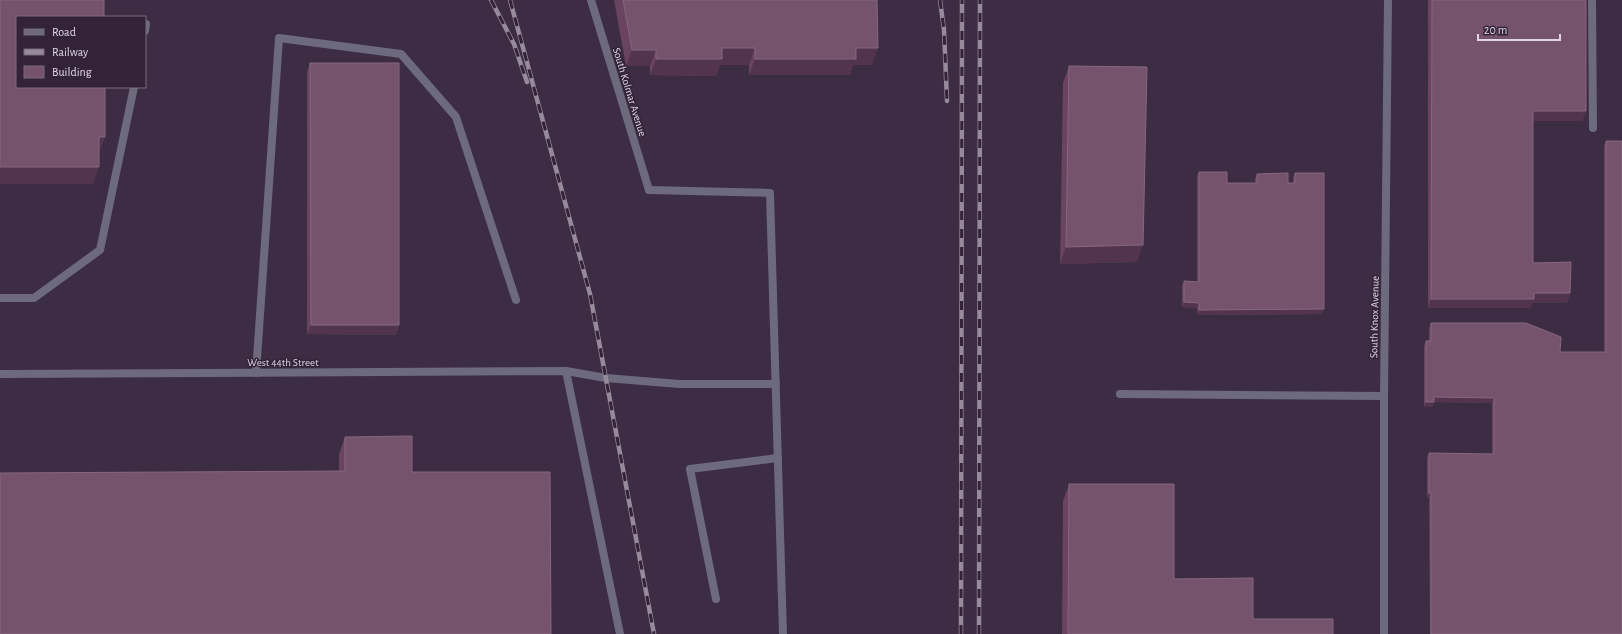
<svg xmlns="http://www.w3.org/2000/svg" width="1622" height="634" font-family="'Alegreya Sans',sans-serif">
<style>
.lines{fill:none;stroke-linecap:round;stroke-linejoin:round}
.lane{stroke:#6d6a7e;stroke-width:8}
.street{stroke:#6d6a7e;stroke-width:8}
.rail-casing{stroke:#978a9c;stroke-width:4.5}
.rail{stroke:#322339;stroke-width:3;stroke-dasharray:9;stroke-linecap:butt}
.wall{fill:#69435f}
.shaded-wall{fill:#52344e}
.building{fill:#76536d;stroke:#866780}
.labels{text-anchor:middle;stroke-width:3;stroke-linejoin:round;paint-order:stroke}
.street-label{font-size:11px;fill:#e0d6e4;stroke:#322339}
</style>
<rect width="100%" height="100%" fill="#3d2d44"/>
<g class="lines">
<g class="lane">
<polyline points="1592,0 1593,128"/>
<polyline points="145,31 146,24"/>
<polyline points="649,190 770,193 783,634"/>
<polyline points="0,298 34,298 100,250 134,87"/>
<polyline points="566,371 606,378 679,384 776,384"/>
<polyline points="256,373 279,38 401,54 456,117 516,300"/>
<polyline points="1120,394 1384,396"/>
<polyline points="716,599 690,469 778,458"/>
</g>
<g class="street">
<polyline points="591,0 649,190"/>
<polyline points="0,374 566,371 620,634"/>
<polyline points="1384,634 1384,396 1388,0"/>
</g>
<g class="rail-casing">
<g id="rail">
<polyline points="491,0 514,44 527,82"/>
<polyline points="510,0 590,294 654,634"/>
<polyline points="940,0 944,30 947,101"/>
<polyline points="961,634 962,0"/>
<polyline points="979,634 980,0"/>
</g>
</g>
<use href="#rail" class="rail"/>
</g>
<g class="wall">
<polygon points="614,0 877,0 872,65 853,65 850,75 749,75 749,65 720,65 716,76 650,75 650,66 626,66"/>
<polygon points="1428,0 1586,0 1586,111 1582,121 1533,121 1533,263 1570,293 1567,303 1532,303 1530,308 1428,308"/>
<polygon points="310,63 399,325 396,335 307,334 307,72"/>
<polygon points="1069,66 1137,262 1060,264 1063,83"/>
<polygon points="1606,141 1622,634 1430,634 1429,498 1427,498 1427,458 1429,453 1492,454 1492,403 1434,402 1432,407 1424,407 1424,346 1426,341 1429,341 1429,328 1431,323 1560,352 1604,352 1604,146"/>
<polygon points="1199,172 1227,183 1255,183 1255,179 1257,174 1288,183 1293,183 1293,178 1295,173 1324,309 1322,314 1198,315 1197,308 1182,307 1182,286 1184,281 1197,282 1197,177"/>
<polygon points="345,437 412,472 551,634 339,471 339,454"/>
<polygon points="1069,484 1174,579 1253,619 1333,634 1062,634 1063,501"/>
</g>
<g class="shaded-wall">
<polygon points="722,48 755,48 749,65 720,65 716,76 650,75 656,59"/>
<polygon points="856,48 878,48 872,65 853,65 850,75 749,75 755,59"/>
<polygon points="632,50 656,50 650,66 626,66"/>
<polygon points="1533,111 1586,111 1582,121 1530,121"/>
<polygon points="99,137 105,137 99,153"/>
<polygon points="0,167 99,167 93,184 0,184"/>
<polygon points="1143,245 1137,262 1060,264 1066,247"/>
<polygon points="1534,293 1570,293 1567,303 1532,303 1530,308 1428,308 1431,299"/>
<polygon points="1184,302 1199,303 1197,308 1182,307"/>
<polygon points="1324,309 1322,314 1198,315 1199,310"/>
<polygon points="311,325 399,325 396,335 307,334"/>
<polygon points="1434,397 1494,398 1492,403 1434,402 1432,407 1424,407 1426,402"/>
<polygon points="1429,493 1431,493 1429,498 1427,498"/>
</g>
<g class="building">
<polygon points="0,0 104,0 104,17 17,17 17,87 105,87 105,137 99,137 99,167 0,167"/>
<polygon points="623,0 877,0 878,48 856,48 856,59 755,59 755,48 722,48 722,59 656,59 656,50 632,50"/>
<polygon points="1432,0 1586,0 1586,111 1533,111 1533,263 1571,262 1570,293 1534,293 1534,299 1431,299"/>
<polygon points="310,63 399,63 399,325 311,325"/>
<polygon points="1069,66 1147,67 1143,245 1066,247"/>
<polygon points="1606,141 1622,141 1622,634 1431,634 1431,493 1429,493 1429,453 1494,454 1494,398 1434,397 1434,402 1426,402 1426,341 1431,341 1431,323 1526,323 1561,337 1560,352 1606,352"/>
<polygon points="1199,172 1227,172 1227,183 1257,183 1257,174 1288,173 1288,183 1295,183 1295,173 1324,173 1324,309 1199,310 1199,303 1184,302 1184,281 1199,282"/>
<polygon points="412,436 412,472 550,472 551,634 0,634 0,473 345,471 345,437"/>
<polygon points="1069,484 1174,484 1174,579 1253,578 1253,619 1333,619 1333,634 1068,634"/>
</g>
<g class="labels">
<g class="street-label">
<text transform="translate(630 92) rotate(73)" y="4">South Kolmar Avenue</text>
<text transform="translate(1374 317) rotate(-89)" y="4">South Knox Avenue</text>
<text x="283" y="366">West 44th Street</text>
</g>
</g>
<rect x="16" y="16" width="130" height="72" fill="#322339" stroke="#786b7d"/>
<rect x="24" y="29" width="20" height="6" fill="#6d6a7e" stroke="#786b7d"/>
<text x="52" y="36" font-size="12" fill="#e0d6e4">Road</text>
<rect x="24" y="49" width="20" height="6" fill="#978a9c" stroke="#786b7d"/>
<text x="52" y="56" font-size="12" fill="#e0d6e4">Railway</text>
<rect x="24" y="66" width="20" height="12" fill="#76536d" stroke="#786b7d"/>
<text x="52" y="76" font-size="12" fill="#e0d6e4">Building</text>
<path d="M1478 34v6h82v-6" fill="none" stroke="#e0d6e4" stroke-width="2"/>
<text x="1484" y="34" font-size="12" fill="#e0d6e4" stroke="#322339" stroke-width="3" paint-order="stroke">20 m</text>
</svg>
